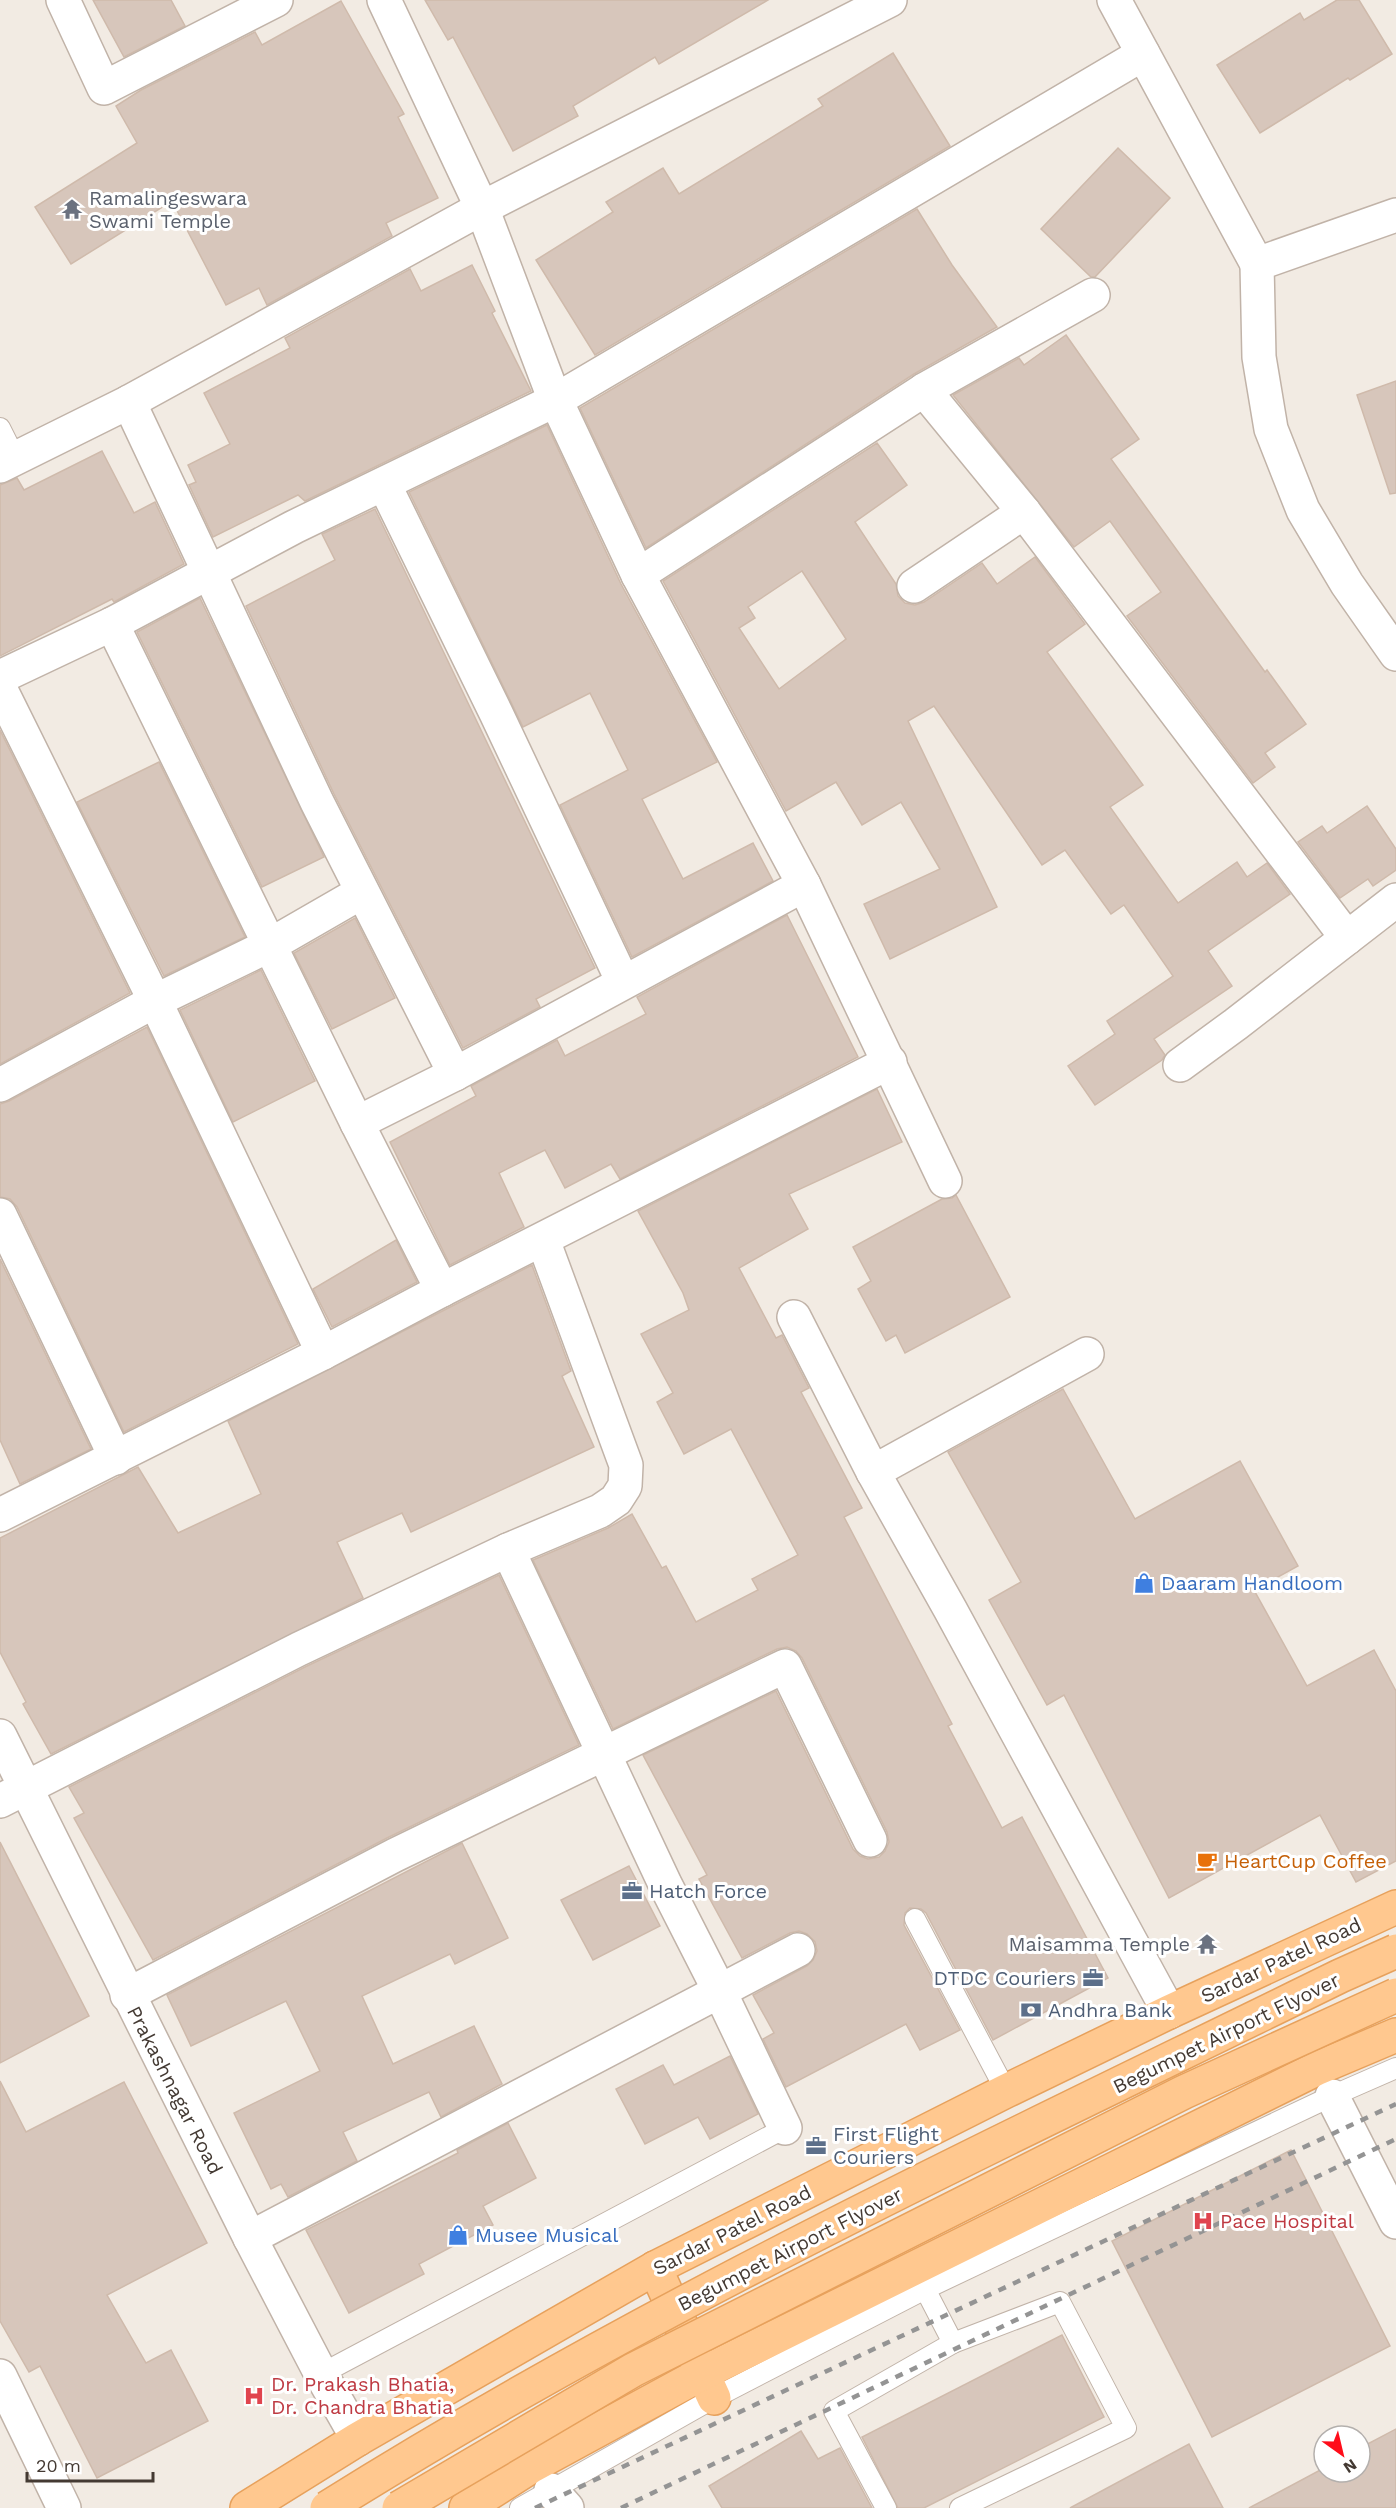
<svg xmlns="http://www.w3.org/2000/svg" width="1396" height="2508" font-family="'Work Sans',sans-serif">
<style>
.building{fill:#d7c6bb;stroke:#cfbaab;stroke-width:1.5;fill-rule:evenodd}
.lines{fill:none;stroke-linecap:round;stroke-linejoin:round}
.lane-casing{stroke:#c1b3a8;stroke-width:22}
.street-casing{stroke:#c1b3a8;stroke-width:36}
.primary-casing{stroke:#e7a15c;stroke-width:36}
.lane{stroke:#fff;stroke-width:20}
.street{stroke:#fff;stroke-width:33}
.primary{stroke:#ffc88f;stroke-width:33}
.rail{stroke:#949494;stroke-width:4.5;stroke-dasharray:8 8;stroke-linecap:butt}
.primary-bridge-casing{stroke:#e7a15c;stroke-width:36;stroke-linecap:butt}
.primary-bridge{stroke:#ffc88f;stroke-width:33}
.labels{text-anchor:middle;stroke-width:6;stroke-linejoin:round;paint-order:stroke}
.worship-label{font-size:20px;fill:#5b616d;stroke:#fff;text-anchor:start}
.shop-label{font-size:20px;fill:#366cbe;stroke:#fff;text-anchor:start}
.food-label{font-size:20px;fill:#c56008;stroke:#fff;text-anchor:start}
.service-label{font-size:20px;fill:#4e5e75;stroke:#fff;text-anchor:start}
.street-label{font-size:20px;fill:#443a33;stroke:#fff}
.health-label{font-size:20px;fill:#be3a42;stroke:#fff;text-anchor:start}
</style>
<rect width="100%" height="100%" fill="#f2ebe3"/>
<g class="building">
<polygon points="93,0 171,0 185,26 124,57"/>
<polygon points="425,0 768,0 659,64 655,57 573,106 578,116 513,151 453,37 448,40"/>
<polygon points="1337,0 1359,0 1392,54 1350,80 1348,78 1260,133 1217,65 1300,13 1304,20"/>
<polygon points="341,1 404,114 398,117 438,198 386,223 392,236 267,305 259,288 226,305 172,201 71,264 35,207 137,143 116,106 141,90 255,32 262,45"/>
<polygon points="893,53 950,146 595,355 536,260 613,212 606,202 663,168 679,194 823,106 818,99"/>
<polygon points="1118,148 1170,198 1095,277 1091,277 1041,229"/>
<polygon points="917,209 952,265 997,327 914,374 646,548 580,408"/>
<polygon points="472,265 495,311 492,313 531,391 305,501 298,495 213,537 189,485 196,482 188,465 230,444 204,393 290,348 285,338 410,269 421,291"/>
<polygon points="1066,335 1139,439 1111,459 1265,672 1267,670 1306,724 1265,753 1275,767 1253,783 1127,616 1161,592 1110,521 1074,547 953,395 1019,358 1024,365"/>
<polygon points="1396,381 1396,493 1390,494 1357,395"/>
<polygon points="547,425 621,584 717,762 642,799 683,879 753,843 773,881 632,957 560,805 628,770 590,693 523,727 409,492"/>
<path d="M877,443L907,485L855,522L896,584L898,596L905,603L915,605L924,602L982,563L997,584L1035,557L1085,624L1047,652L1143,785L1110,807L1178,903L1237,862L1247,877L1267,863L1290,894L1208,951L1232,986L1154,1039L1165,1055L1162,1060L1095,1105L1068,1066L1115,1034L1107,1021L1173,976L1124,905L1111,914L1065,850L1042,865L934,706L908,721L997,907L890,959L864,904L940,869L901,802L862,825L836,782L786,811L663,581ZM802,571L846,639L779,689L739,628L755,618L748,607Z"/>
<polygon points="102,451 134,513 155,502 184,564 114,602 112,599 0,656 0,485 17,478 24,490"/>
<polygon points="375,509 595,968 536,999 540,1007 463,1048 334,794 246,606 335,560 322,534"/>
<polygon points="200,598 324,857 262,887 137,632"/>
<polygon points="0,730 130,993 0,1064"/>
<polygon points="159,762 245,937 164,976 77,802"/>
<polygon points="1367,806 1396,849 1396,870 1373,886 1368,879 1340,898 1298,842 1322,826 1327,833"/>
<polygon points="787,915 858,1057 620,1179 611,1164 565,1188 545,1150 499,1173 524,1227 450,1265 390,1142 476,1096 471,1086 557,1040 565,1056 646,1014 637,997"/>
<polygon points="355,918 395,998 332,1029 294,953"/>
<polygon points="261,970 315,1081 233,1122 180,1010"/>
<polygon points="147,1027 298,1344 124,1432 17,1207 10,1199 0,1197 0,1104 9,1101"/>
<polygon points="877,1089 902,1142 789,1194 808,1229 739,1268 776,1338 782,1335 809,1388 801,1392 862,1508 844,1517 952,1724 948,1726 1002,1828 1022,1817 1108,1978 993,2040 926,1913 921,1909 910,1908 905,1913 904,1925 960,2030 920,2050 906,2024 786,2087 763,2039 774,2033 753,1995 807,1966 813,1960 817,1951 815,1942 807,1934 799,1931 790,1933 742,1958 699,1879 707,1875 643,1755 776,1691 853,1849 860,1856 868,1859 879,1857 885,1851 889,1842 887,1832 802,1658 796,1651 787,1647 777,1649 613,1729 533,1560 608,1528 632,1514 662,1568 666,1566 696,1622 758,1590 752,1579 798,1555 731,1429 684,1454 657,1402 673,1393 641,1334 689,1310 683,1293 638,1211"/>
<polygon points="956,1195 1010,1297 905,1353 896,1335 886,1341 858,1289 871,1281 853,1247 942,1199 952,1198"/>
<polygon points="396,1240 417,1282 332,1327 313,1289"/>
<polygon points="0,1259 91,1449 20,1484 0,1440"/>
<polygon points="532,1265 571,1371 562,1376 594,1447 411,1532 402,1513 337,1542 363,1598 51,1754 23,1704 26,1702 0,1652 0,1538 138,1467 178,1533 261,1494 228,1421"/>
<polygon points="1063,1389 1135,1519 1240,1461 1298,1566 1254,1590 1307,1686 1374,1650 1396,1691 1396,1861 1356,1882 1320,1815 1169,1898 1064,1695 1047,1705 989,1600 1021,1582 948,1452"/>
<polygon points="499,1575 579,1745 387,1838 153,1960 74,1818 84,1813 69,1787 307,1666"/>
<polygon points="0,1842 89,2016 0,2063"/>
<polygon points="462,1843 508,1938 455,1964 450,1954 362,1996 393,2064 474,2026 502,2084 441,2117 429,2092 343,2132 357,2161 288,2197 281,2184 271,2189 234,2113 320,2071 286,2001 191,2046 167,1995"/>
<polygon points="629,1866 660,1926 593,1960 561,1900"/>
<polygon points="730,2056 758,2114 710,2139 698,2117 645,2144 616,2089 663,2065 674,2085"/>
<polygon points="0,2081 26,2132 124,2082 207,2243 107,2295 146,2363 171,2350 208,2421 97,2478 40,2366 29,2372 0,2321"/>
<polygon points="508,2123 536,2178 483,2206 493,2225 419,2264 424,2274 349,2313 306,2230 458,2153 457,2150"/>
<polygon points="1291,2150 1390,2346 1212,2437 1112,2241"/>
<polygon points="1062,2335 1104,2417 924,2508 898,2508 862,2437"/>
<polygon points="1396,2429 1396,2508 1249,2508 1324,2468 1324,2472 1360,2472 1360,2448"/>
<polygon points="801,2431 818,2459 840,2448 872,2508 722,2508 709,2486"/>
<polygon points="1189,2444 1223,2508 1070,2508"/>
</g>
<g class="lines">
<g class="lane-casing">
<g id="lane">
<polyline points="0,428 15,458"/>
<polyline points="915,1919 1006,2091"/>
<polyline points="925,2289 953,2343"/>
<polyline points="321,2374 785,2128"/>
<polyline points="520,2508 714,2398 925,2289 1332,2096 1396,2068"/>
<polyline points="886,2508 834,2411 953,2343 1060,2302 1126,2428 960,2508"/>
</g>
</g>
<g class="street-casing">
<g id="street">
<polyline points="63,0 104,88 276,0"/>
<polyline points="384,0 482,208 551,390 638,575 804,885 945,1181"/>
<polyline points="1114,0 1257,264"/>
<polyline points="1396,215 1257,264 1259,357 1271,429 1303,510 1347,584 1396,654"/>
<polyline points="129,402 317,802 455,1074"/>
<polyline points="0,466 129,402 482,208 890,0"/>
<polyline points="384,484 496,713 623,982"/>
<polyline points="1024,512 1347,938"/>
<polyline points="638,575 924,390 1093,295"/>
<polyline points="914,586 1024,512 924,390"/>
<polyline points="112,624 357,1123 442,1290"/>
<polyline points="0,677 112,624 294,527 556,400 1143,54"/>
<polyline points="0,688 155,1001 323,1353"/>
<polyline points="1180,1065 1236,1024 1396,900"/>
<polyline points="0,1085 155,1001 270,945 362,892"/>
<polyline points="357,1123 455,1074 804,885"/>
<polyline points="0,1215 116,1458"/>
<polyline points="794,1317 873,1472 950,1609 1169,2012"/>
<polyline points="873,1472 1087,1354"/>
<polyline points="0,1515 323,1353 442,1290 890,1062"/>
<polyline points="508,1550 665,1884 719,1990 785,2128"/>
<polyline points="0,1736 250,2238 321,2374 358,2439"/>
<polyline points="0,1801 299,1649 508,1550 600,1511 616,1500 625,1486 626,1465 543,1240"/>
<polyline points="127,1995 395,1855 785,1666 870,1840"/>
<polyline points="1332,2096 1396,2222"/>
<polyline points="250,2238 798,1950"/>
<polyline points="0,2376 64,2508"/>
<polyline points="551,2490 567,2508"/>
</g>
</g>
<g class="primary-casing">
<g id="primary">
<polyline points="655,2268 714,2398"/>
<polyline points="247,2508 358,2439 655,2268 1006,2091 1169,2012 1396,1907"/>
<polyline points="466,2508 530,2467 703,2373 1318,2068 1396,2035"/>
</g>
</g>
<use href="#lane" class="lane"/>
<use href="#street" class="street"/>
<use href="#primary" class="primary"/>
<g class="rail">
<polyline points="535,2508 1396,2104"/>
<polyline points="621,2508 1396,2139"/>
</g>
<g class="primary-bridge-casing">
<g id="primary-bridge">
<path d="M327,2508C650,2305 998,2144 1340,1976L1396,1951"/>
<polyline points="399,2508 633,2370 1184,2092 1396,1995"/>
</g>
</g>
<use href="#primary-bridge" class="primary-bridge"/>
</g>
<defs>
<g id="temple-bare" transform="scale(1.62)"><path d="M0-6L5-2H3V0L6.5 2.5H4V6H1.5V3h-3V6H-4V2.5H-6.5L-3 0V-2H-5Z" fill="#6b7280" stroke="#fff" stroke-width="2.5" paint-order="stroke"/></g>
<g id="shop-bare" transform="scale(1.62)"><path d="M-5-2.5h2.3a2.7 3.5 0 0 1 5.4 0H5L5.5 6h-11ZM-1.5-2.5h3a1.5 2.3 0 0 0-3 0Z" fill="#3f7fe0" stroke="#fff" stroke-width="2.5" paint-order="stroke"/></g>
<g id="cafe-bare" transform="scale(1.62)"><path d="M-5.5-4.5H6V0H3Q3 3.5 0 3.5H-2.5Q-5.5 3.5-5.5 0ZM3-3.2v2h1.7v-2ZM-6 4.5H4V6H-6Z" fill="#e8710a" stroke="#fff" stroke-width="2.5" paint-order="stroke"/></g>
<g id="office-bare" transform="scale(1.62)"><path d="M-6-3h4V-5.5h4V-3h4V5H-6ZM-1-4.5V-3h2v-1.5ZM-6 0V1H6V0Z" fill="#5c6f8a" stroke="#fff" stroke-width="2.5" paint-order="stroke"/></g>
<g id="bank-bare" transform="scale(1.62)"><path d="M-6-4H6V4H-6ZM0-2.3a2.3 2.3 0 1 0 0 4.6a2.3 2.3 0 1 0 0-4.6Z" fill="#5c6f8a" stroke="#fff" stroke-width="2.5" paint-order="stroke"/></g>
<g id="hospital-bare" transform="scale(1.62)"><path d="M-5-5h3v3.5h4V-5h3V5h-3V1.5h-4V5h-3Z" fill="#e0444e" stroke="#fff" stroke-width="2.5" paint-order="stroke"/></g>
</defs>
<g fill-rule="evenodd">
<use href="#temple-bare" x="72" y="209"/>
<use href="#shop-bare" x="1144" y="1583"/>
<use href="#cafe-bare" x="1207" y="1861"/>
<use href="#office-bare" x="632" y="1891"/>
<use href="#temple-bare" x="1207" y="1944"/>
<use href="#office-bare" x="1093" y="1978"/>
<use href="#bank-bare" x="1031" y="2010"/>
<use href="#office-bare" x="816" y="2146"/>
<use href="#hospital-bare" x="1203" y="2221"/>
<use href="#shop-bare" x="458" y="2235"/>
<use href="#hospital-bare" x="254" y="2396"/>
</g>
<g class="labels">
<g class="worship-label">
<text x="89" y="205">Ramalingeswara<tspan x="89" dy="23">Swami Temple</tspan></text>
<text x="1190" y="1951" text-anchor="end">Maisamma Temple</text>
</g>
<g class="shop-label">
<text x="1161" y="1590">Daaram Handloom</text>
<text x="475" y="2242">Musee Musical</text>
</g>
<g class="food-label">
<text x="1224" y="1868">HeartCup Coffee</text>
</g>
<g class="service-label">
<text x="649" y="1898">Hatch Force</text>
<text x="1076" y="1985" text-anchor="end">DTDC Couriers</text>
<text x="1048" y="2017">Andhra Bank</text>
<text x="833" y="2141">First Flight<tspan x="833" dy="23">Couriers</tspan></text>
</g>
<g class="street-label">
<text transform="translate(1281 1960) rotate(-25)" y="7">Sardar Patel Road</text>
<text transform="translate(1226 2033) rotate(-26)" y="7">Begumpet Airport Flyover</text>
<text transform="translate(175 2090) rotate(63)" y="7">Prakashnagar Road</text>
<text transform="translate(732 2230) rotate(-27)" y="7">Sardar Patel Road</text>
<text transform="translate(790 2249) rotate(-27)" y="7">Begumpet Airport Flyover</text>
</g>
<g class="health-label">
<text x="1220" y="2228">Pace Hospital</text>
<text x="271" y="2391">Dr. Prakash Bhatia,<tspan x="271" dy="23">Dr. Chandra Bhatia</tspan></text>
</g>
</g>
<g transform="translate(1342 2454) rotate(146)"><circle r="28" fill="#ffffff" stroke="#b4b0ad" stroke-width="1.5"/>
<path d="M0-4.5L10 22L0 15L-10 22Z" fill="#ff0d1a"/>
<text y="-9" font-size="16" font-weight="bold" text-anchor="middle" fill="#443a33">N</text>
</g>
<path d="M27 2472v9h126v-9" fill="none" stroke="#443a33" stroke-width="3"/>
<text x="36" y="2472" font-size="18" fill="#443a33" stroke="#ffffff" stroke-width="4.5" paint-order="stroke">20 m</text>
</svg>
